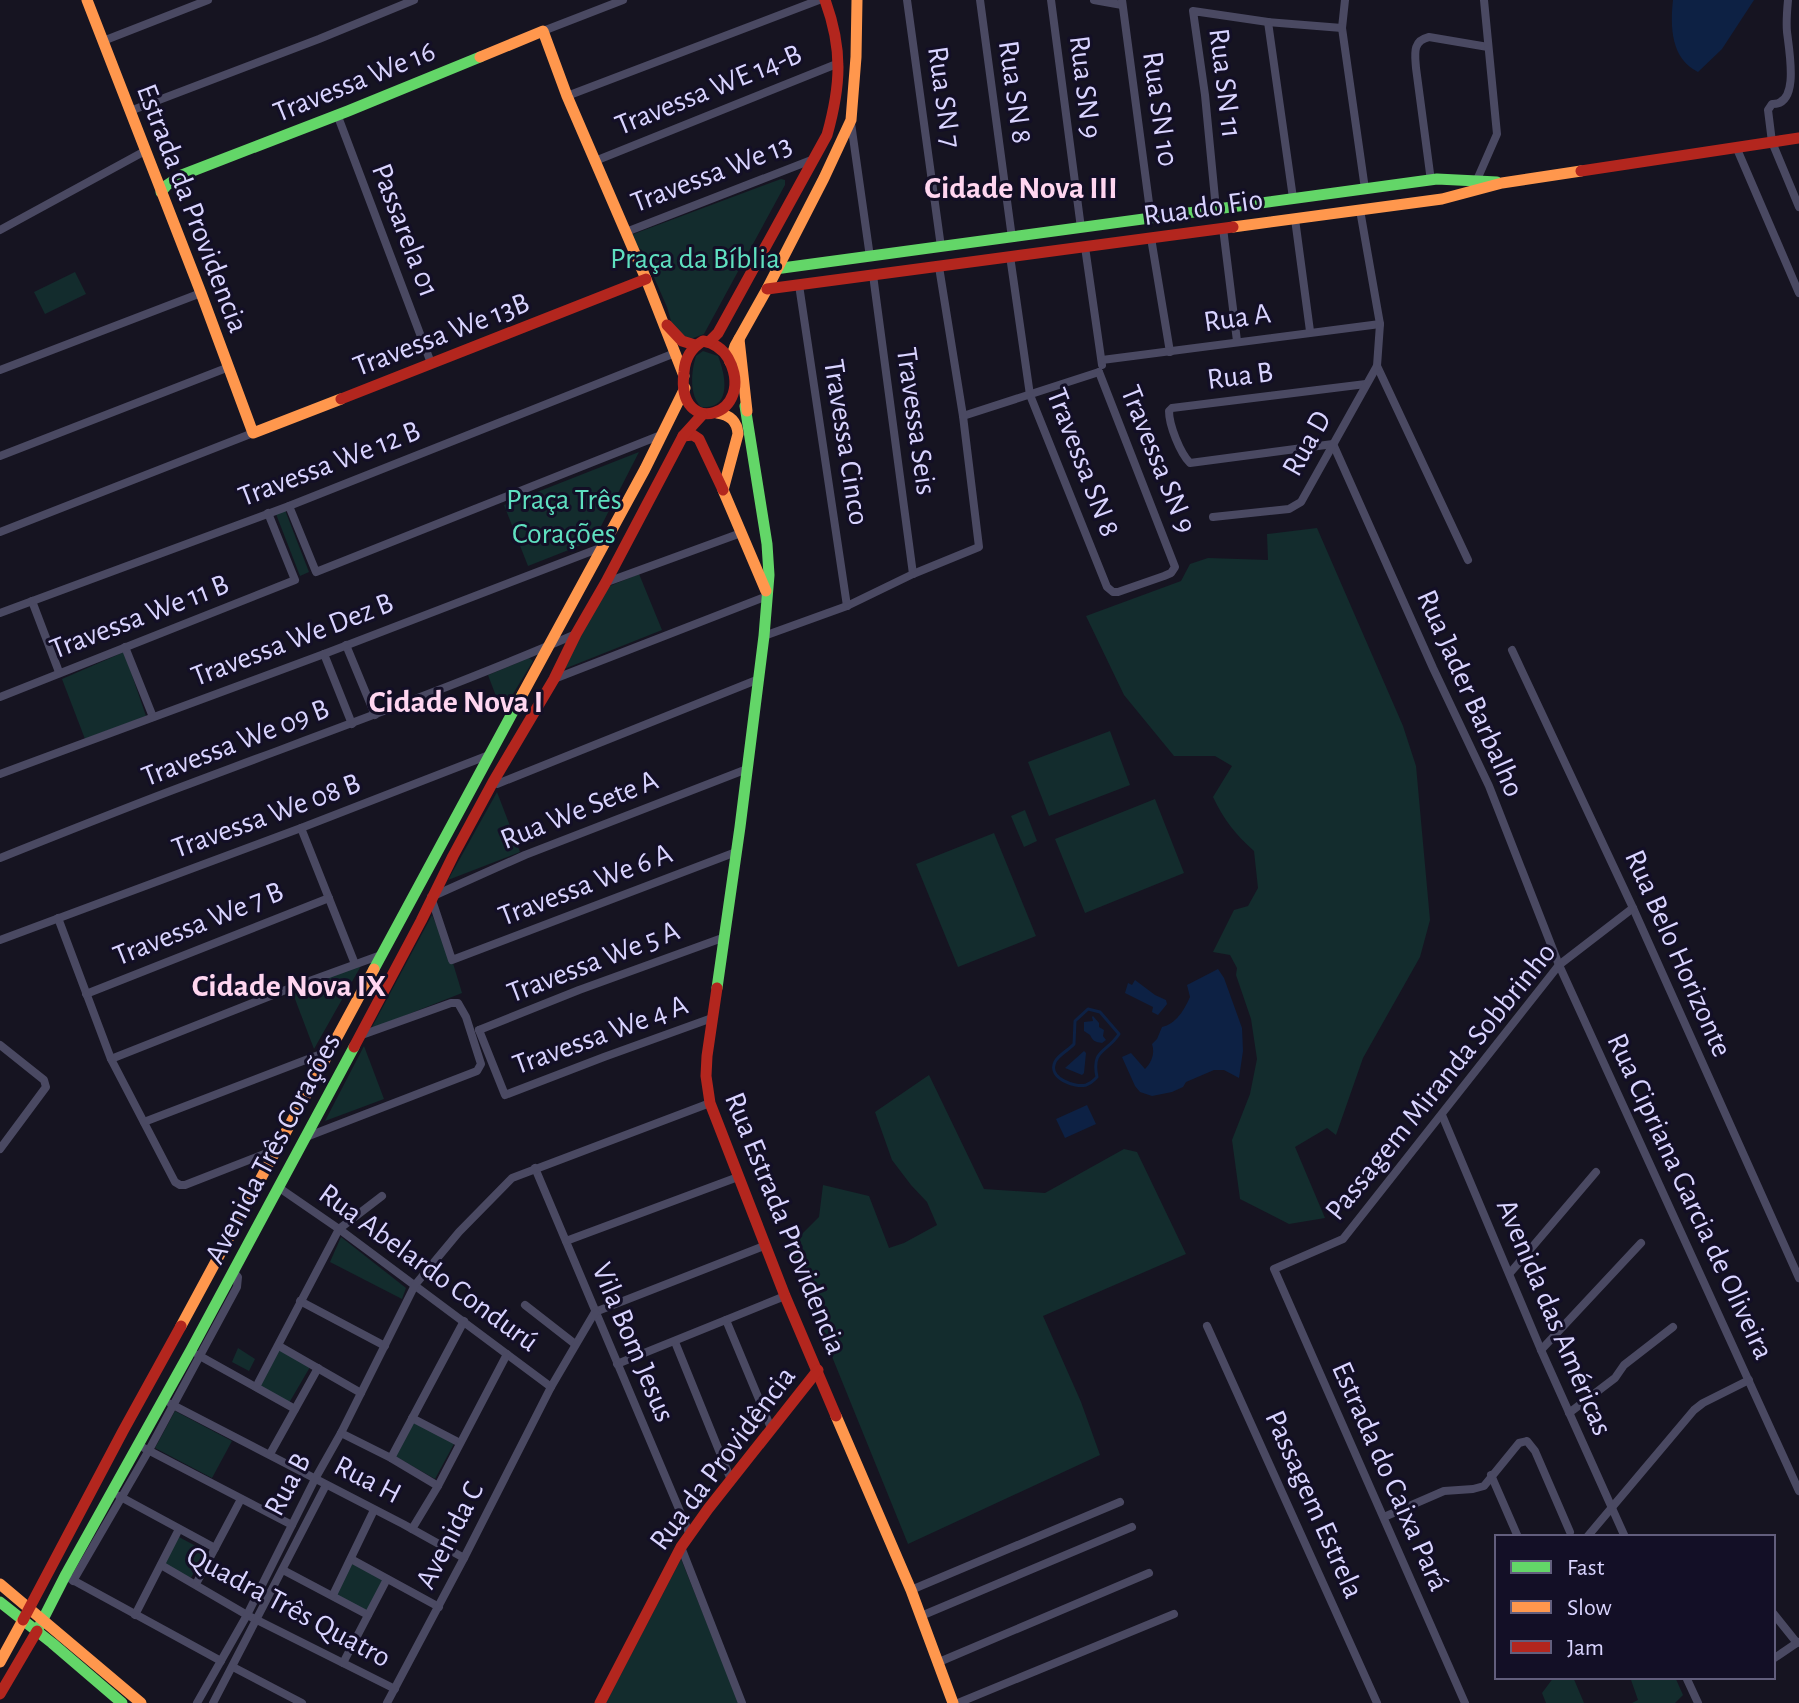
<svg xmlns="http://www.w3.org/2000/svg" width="1799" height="1703" font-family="'Alegreya Sans',sans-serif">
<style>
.green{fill:#132c2d}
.water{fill:#0d2144}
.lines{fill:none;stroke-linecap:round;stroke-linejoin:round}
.stream{stroke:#0d2144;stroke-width:3}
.street{stroke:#4a4962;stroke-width:8}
.fast{stroke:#63d668;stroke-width:11}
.slow{stroke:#ff974d;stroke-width:11}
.jam{stroke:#b3261e;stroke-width:11}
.labels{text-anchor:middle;stroke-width:6;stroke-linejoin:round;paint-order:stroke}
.street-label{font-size:30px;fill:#d9d4ff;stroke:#130f26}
.park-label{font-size:30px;fill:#5fe0c0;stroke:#130f26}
.neighbourhood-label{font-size:32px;font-weight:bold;fill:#ffd6f0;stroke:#130f26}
</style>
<rect width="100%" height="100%" fill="#161421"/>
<g class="green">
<polygon points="781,179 785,180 785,185 704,334 691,339 679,335 673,328 667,307 642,250 635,246 631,235"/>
<polygon points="75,272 86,294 45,314 34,292"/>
<path d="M703,351L718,356C726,376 732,410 701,407C689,395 691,372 696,356Z"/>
<polygon points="639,452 594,540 528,566 504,505"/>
<polygon points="285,510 309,572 300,576 276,514"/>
<path d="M1317,528L1403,726L1416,766L1430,920L1420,957L1363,1058L1336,1135L1327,1128L1295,1147L1325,1218L1289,1224L1240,1199L1232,1140L1250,1094L1257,1059L1251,1019L1236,975L1237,968L1230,955L1213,952L1234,910L1248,906L1258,888L1254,851C1235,834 1224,820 1213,797L1232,766L1215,756H1174L1124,695L1086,616L1181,581L1190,564L1208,558L1268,560L1267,534Z"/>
<polygon points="639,574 662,630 564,669 605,588"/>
<polygon points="124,652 146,716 85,739 62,679"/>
<polygon points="529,658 533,661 502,712 488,675"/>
<polygon points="1110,731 1130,785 1049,816 1028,762"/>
<polygon points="497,792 520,852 448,880"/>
<polygon points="1155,799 1184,873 1085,913 1055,839"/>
<polygon points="1025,810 1037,841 1024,847 1011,816"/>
<polygon points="994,833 1036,936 958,967 916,864"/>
<polygon points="432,915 452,960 462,993 371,1029"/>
<polygon points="362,964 314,1049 292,991"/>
<polygon points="364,1046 384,1099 325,1121"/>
<polygon points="929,1075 984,1189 1045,1193 1124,1149 1137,1152 1186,1254 1043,1316 1081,1402 1100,1455 908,1544 788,1248 819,1217 823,1185 869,1196 889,1248 904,1243 937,1225 927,1202 911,1185 892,1160 875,1112"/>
<polygon points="341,1237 406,1288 402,1299 330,1262"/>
<polygon points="274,1347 310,1367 289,1403 254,1384"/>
<polygon points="238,1348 255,1359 249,1371 232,1362"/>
<polygon points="175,1411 232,1441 212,1478 155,1448"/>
<polygon points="414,1420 455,1442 435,1479 395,1456"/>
<polygon points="179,1537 205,1551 191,1578 164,1564"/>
<polygon points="348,1559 385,1578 366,1615 329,1595"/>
<polygon points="681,1559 739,1703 606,1703"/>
<polygon points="1554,1677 1573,1677 1584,1703 1546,1703 1542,1693"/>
<polygon points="1630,1677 1675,1677 1683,1695 1675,1703 1632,1703 1638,1700"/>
</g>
<g class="water">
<path d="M1673,0H1754L1722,49L1698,72C1671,59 1670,27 1673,0Z"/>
<path d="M1218,969L1224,978L1242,1028L1243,1051L1239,1078L1224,1070H1214L1186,1082L1183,1087L1172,1092L1152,1096L1140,1092L1135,1086L1122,1057L1131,1053L1145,1069C1152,1062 1155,1053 1152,1044L1157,1039L1162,1027C1176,1024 1185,1009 1190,997L1187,985Z"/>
<polygon points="1135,980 1155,995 1166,1000 1167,1004 1158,1015 1152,1012 1153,1007 1125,993 1128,983 1132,985"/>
<path d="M1093,1016L1099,1023V1027L1104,1030L1103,1036L1106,1040L1102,1043C1095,1042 1093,1041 1090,1035L1084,1031V1022L1093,1021L1092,1017Z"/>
<polygon points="1084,1051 1086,1053 1084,1073 1082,1075 1065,1068"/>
<polygon points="1087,1105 1096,1124 1065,1138 1056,1119"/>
</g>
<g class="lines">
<path class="stream" d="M1088,1009L1100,1012L1119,1034C1107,1053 1091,1049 1097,1077C1093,1081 1092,1083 1086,1085C1075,1088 1047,1078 1055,1062C1058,1055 1069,1050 1074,1044L1075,1021Z"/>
<g class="street">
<polyline points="907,0 941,247"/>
<polyline points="980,0 1012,238"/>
<polyline points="1051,0 1081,228"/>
<polyline points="1094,0 1122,5"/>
<polyline points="1122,0 1151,218"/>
<polyline points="1345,0 1342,28 1365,189"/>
<path d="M1788,0C1787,11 1786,21 1787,32C1790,56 1799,105 1772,104L1768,110L1772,142L1799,207"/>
<polyline points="1268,22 1293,198"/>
<polyline points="543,31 623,0"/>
<polyline points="103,41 208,0"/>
<polyline points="567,96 819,0"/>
<polyline points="130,111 319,39 414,0"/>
<polyline points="337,114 431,363"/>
<polyline points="851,123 870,257"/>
<polyline points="1737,149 1799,293"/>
<polyline points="595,161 839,63"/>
<path d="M1431,181L1416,68C1415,54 1412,41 1429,37L1488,47"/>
<polyline points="1476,182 1497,134 1484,0"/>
<polyline points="1216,209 1205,95 1193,11 1268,22 1342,28"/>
<polyline points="1295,219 1310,331"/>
<polyline points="1223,228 1237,341"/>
<polyline points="0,230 145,151"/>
<polyline points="626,232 814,159"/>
<polyline points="1151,238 1170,352"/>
<polyline points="1085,247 1102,365"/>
<polyline points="1010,256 1030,395 1107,587 1113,592 1118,592 1164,576 1171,573 1175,567 1099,372"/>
<polyline points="873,275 913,574"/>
<polyline points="799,285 847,606"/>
<polyline points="1102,360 1380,324"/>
<polyline points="1377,366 1468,560"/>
<polyline points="0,370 201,293"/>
<path d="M1366,384L1172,408L1169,411C1169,425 1180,453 1190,463L1333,444L1433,668L1489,786L1559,965L1799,1491"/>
<polyline points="963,416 1099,372"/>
<polyline points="0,456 229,367"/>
<polyline points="289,506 316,572 661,435"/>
<polyline points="1213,517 1289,509 1301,502 1377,366 1380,324 1360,210"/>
<polyline points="0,532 253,433"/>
<polyline points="607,582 741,533"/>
<polyline points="32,601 59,672"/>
<polyline points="0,613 289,506 675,353"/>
<polyline points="764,636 847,606 913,574 979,547 963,416 939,267"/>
<polyline points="346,645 375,715"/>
<polyline points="125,647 153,717"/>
<polyline points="1512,650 1633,908 1799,1278"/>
<polyline points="324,654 352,724"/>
<polyline points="554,679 767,596"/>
<polyline points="0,697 295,580 268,513"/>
<polyline points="0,774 324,654 600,548"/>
<polyline points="493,782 497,784 759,679"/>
<polyline points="301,828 355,964"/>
<polyline points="736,852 452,960 431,897 525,855 747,769"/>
<path d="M0,858C60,834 120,810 181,787C313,737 446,690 576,634"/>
<polyline points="58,918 111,1059 175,1182 180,1185 185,1185 277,1149"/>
<polyline points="0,940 301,828 489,755"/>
<polyline points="86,994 329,898"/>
<polyline points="479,1030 505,1095 604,1057 712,1018"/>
<polyline points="479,1030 579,990 725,937"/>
<polyline points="0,1045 44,1080 46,1087 0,1149"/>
<polyline points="111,1059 293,987 381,955"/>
<polyline points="1442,1115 1541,1350 1625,1537"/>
<polyline points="144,1122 329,1051"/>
<polyline points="306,1137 477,1071 481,1064 466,1017 458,1003 451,1003 359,1036"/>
<polyline points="535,1168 690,1535"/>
<polyline points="278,1187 339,1229 551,1387"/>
<polyline points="566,1241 738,1177"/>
<polyline points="1510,1273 1596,1172"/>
<polyline points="300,1301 385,1346"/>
<polyline points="525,1305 575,1344"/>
<polyline points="595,1312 764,1246"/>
<polyline points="726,1320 771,1428"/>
<polyline points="1207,1326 1377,1703"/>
<polyline points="675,1342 731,1480"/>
<polyline points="279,1346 361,1393"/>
<polyline points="1541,1350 1641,1243"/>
<polyline points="198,1355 295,1409"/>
<polyline points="617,1364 785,1296"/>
<polyline points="256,1387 339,1229 382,1196"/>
<polyline points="171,1404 403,1524 464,1558"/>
<polyline points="1569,1413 1615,1378 1624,1365 1673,1327"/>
<polyline points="412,1418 460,1443"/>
<polyline points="341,1433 391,1458 438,1486"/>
<polyline points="144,1448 292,1525"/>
<polyline points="270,1454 318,1368"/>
<polyline points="391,1458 464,1321"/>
<polyline points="1491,1475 1518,1537"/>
<polyline points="119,1496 215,1548"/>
<polyline points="1384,1517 1444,1491 1473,1489 1484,1486 1519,1443 1527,1441 1535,1451 1570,1532"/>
<polyline points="412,1529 438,1486 507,1354"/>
<polyline points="1587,1537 1694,1410 1703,1403 1749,1380"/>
<polyline points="681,1547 742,1703"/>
<polyline points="351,1559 439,1607"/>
<polyline points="161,1565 247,1615 395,1689"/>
<polyline points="283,1570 368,1615"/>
<polyline points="69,1578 221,1661"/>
<polyline points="73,1581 149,1450 237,1287 238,1277 233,1271"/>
<polyline points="196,1584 241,1499"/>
<polyline points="911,1590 1120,1502"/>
<polyline points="333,1595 374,1510"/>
<polyline points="1773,1613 1797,1643"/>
<polyline points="135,1615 179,1529"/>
<polyline points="921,1616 1132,1527"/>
<polyline points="1773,1659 1798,1642"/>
<polyline points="939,1662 1149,1573"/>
<polyline points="343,1663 387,1579"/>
<polyline points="233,1667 302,1703"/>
<polyline points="1686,1677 1698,1703"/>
<polyline points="197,1703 247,1615 315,1479 341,1433 415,1285 459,1232 512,1178 710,1103"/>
<polyline points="213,1703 326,1485"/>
<polyline points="387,1703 464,1558 551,1387 595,1312"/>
<polyline points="958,1703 1174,1614"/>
<polyline points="1465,1703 1274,1269 1343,1239 1559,965 1633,908"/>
</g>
<g class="fast">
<polyline points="161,192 167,185 182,175 348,111 480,57"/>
<polyline points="775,269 1437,179 1497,182"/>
<polyline points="374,969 522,695"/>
<polyline points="717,988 740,827 764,636 769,575 767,544 745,406"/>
<polyline points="0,1602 52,1643 122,1703"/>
<polyline points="37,1631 65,1576 191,1350 354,1047"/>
</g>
<g class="slow">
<polyline points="87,0 201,293 253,433 341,399"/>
<polyline points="480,57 543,31 567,96 646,279 684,376"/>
<polyline points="1233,227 1442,199 1502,183 1581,171"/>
<polyline points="739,339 747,411"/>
<polyline points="730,362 735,346 767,289 824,178 851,120 856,57 857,0"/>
<path d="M717,413C730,415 737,421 738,434L723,490L766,591"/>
<polyline points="522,695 645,469 685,388"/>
<polyline points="181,1326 374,969"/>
<polyline points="836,1416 911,1590 953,1703"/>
<polyline points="0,1584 141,1703"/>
<polyline points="0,1662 23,1620"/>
</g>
<g class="jam">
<polyline points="1581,171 1799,138"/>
<polyline points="767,289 1233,227"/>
<polyline points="667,325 682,341 695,345"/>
<path d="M703,341C714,343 722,348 728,358C759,416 675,441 684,372C685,358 691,348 703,341Z"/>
<path d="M710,341L718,333L827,135C841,85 843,49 825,0"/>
<polyline points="341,399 646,279"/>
<polyline points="683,436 693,435 699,439 723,490"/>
<polyline points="717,988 707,1056 706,1076 710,1103 785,1296 836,1416"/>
<polyline points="354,1047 421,921 453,856 493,782 554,679 576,634 606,582 683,436 702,415"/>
<polyline points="23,1620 123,1431 181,1326"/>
<polyline points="0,1694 37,1631"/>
<polyline points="600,1703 681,1547 708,1509 818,1370"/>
</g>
</g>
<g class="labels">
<g class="street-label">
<text transform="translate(354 81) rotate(-22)" y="10">Travessa We 16</text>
<text transform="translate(1226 83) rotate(83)" y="10">Rua SN 11</text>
<text transform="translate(1086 87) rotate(83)" y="10">Rua SN 9</text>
<text transform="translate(708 89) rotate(-22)" y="10">Travessa WE 14-B</text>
<text transform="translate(1016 92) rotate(82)" y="10">Rua SN 8</text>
<text transform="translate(945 97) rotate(82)" y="10">Rua SN 7</text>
<text transform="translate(1161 109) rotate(82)" y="10">Rua SN 10</text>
<text transform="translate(711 173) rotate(-21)" y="10">Travessa We 13</text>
<text transform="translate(1203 207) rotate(-8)" y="10">Rua do Fio</text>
<text transform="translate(193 208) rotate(69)" y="10">Estrada da Providencia</text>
<text transform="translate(406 230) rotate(69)" y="10">Passarela 01</text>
<text transform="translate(1237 317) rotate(-8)" y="10">Rua A</text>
<text transform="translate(441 334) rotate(-21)" y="10">Travessa We 13B</text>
<text transform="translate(1240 375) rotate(-7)" y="10">Rua B</text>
<text transform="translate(917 421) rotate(82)" y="10">Travessa Seis</text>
<text transform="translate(847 442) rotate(81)" y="10">Travessa Cinco</text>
<text transform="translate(1306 443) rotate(-61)" y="10">Rua D</text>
<text transform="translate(1159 459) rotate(68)" y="10">Travessa SN 9</text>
<text transform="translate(1084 462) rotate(69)" y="10">Travessa SN 8</text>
<text transform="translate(329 463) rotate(-21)" y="10">Travessa We 12 B</text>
<text transform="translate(139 616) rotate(-21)" y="10">Travessa We 11 B</text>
<text transform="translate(292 639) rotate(-21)" y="10">Travessa We Dez B</text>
<text transform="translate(1471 693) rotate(66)" y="10">Rua Jader Barbalho</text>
<text transform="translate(235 742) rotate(-21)" y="10">Travessa We 09 B</text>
<text transform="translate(579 809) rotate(-22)" y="10">Rua We Sete A</text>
<text transform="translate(266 815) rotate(-20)" y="10">Travessa We 08 B</text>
<text transform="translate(585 884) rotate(-21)" y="10">Travessa We 6 A</text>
<text transform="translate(198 923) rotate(-22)" y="10">Travessa We 7 B</text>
<text transform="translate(1679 953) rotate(66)" y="10">Rua Belo Horizonte</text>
<text transform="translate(593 961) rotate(-21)" y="10">Travessa We 5 A</text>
<text transform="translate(600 1034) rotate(-20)" y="10">Travessa We 4 A</text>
<text transform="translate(1440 1081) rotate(-51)" y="10">Passagem Miranda Sobbrinho</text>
<text transform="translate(272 1148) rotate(-62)" y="10">Avenida Três Corações</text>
<text transform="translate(1691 1196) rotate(65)" y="10">Rua Cipriana Garcia de Oliveira</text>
<text transform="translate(786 1223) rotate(68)" y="10">Rua Estrada Providencia</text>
<text transform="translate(429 1267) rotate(36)" y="10">Rua Abelardo Condurú</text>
<text transform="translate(1555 1317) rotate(67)" y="10">Avenida das Américas</text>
<text transform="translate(634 1342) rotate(67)" y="10">Vila Bom Jesus</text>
<text transform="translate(722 1458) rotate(-53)" y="10">Rua da Providência</text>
<text transform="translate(1391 1476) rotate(66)" y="10">Estrada do Caixa Pará</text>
<text transform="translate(368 1479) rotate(27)" y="10">Rua H</text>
<text transform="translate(287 1484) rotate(-62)" y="10">Rua B</text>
<text transform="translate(1315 1504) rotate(66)" y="10">Passagem Estrela</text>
<text transform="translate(449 1535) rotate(-63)" y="10">Avenida C</text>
<text transform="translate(289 1606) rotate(28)" y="10">Quadra Três Quatro</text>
</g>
<g class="park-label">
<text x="695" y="268">Praça da Bíblia</text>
<text x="564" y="509">Praça Três<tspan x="564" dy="34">Corações</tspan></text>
</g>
<g class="neighbourhood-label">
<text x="1021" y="198">Cidade Nova III</text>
<text x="456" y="712">Cidade Nova I</text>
<text x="289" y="996">Cidade Nova IX</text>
</g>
</g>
<rect x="1495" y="1535" width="280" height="144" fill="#130f26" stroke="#625e7d" stroke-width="2"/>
<rect x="1511" y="1561" width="40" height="12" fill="#63d668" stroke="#625e7d" stroke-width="2"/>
<text x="1567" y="1575" font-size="24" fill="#d9d4ff">Fast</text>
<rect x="1511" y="1601" width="40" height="12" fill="#ff974d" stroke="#625e7d" stroke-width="2"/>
<text x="1567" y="1615" font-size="24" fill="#d9d4ff">Slow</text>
<rect x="1511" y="1641" width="40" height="12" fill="#b3261e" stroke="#625e7d" stroke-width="2"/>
<text x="1567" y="1655" font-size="24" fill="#d9d4ff">Jam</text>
</svg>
